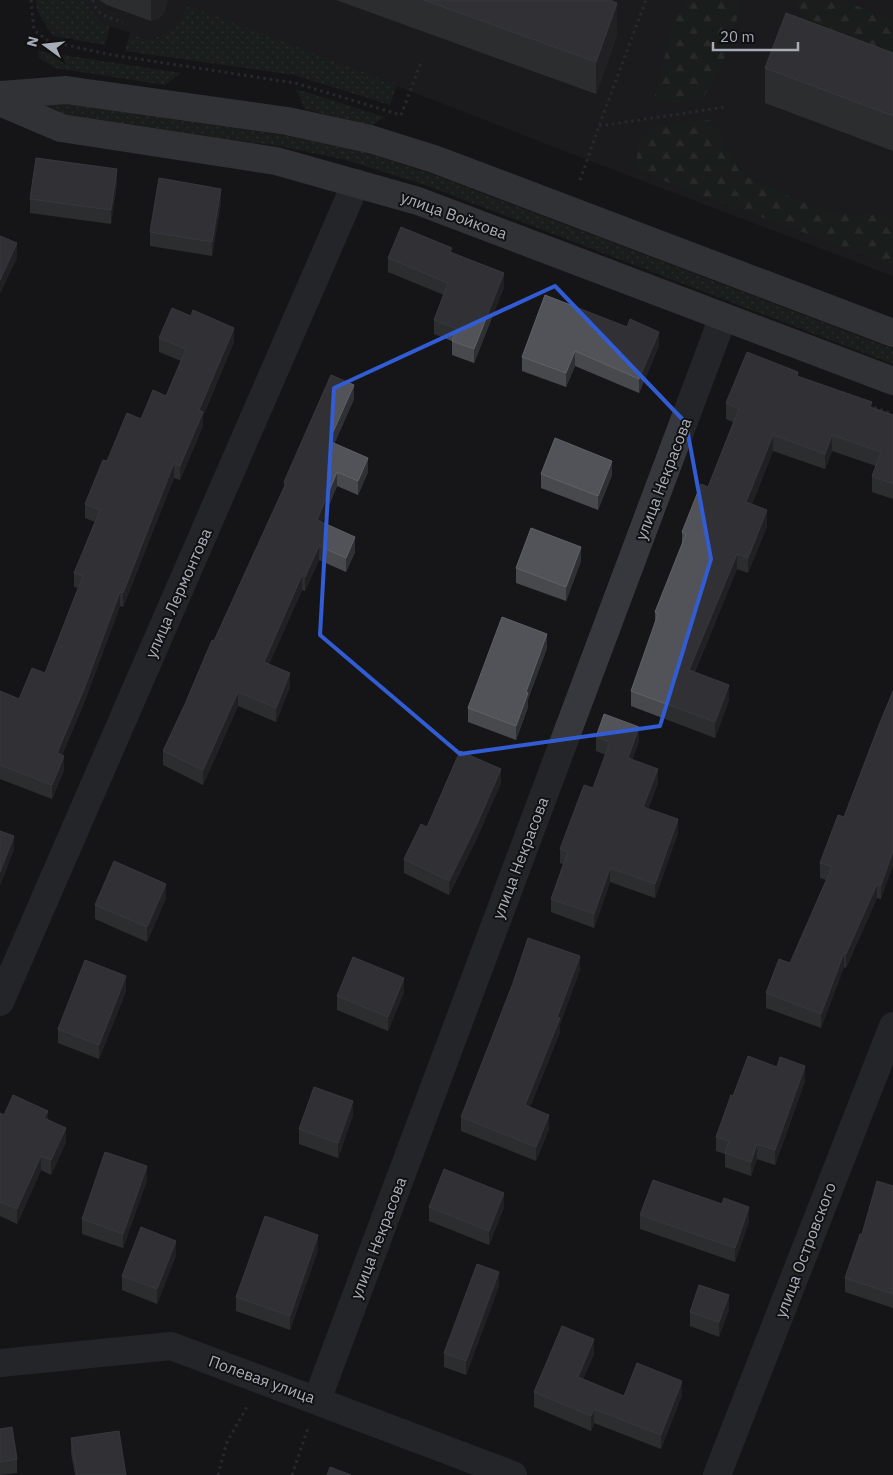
<svg xmlns="http://www.w3.org/2000/svg" width="893" height="1475" font-family="'IBM Plex Sans',sans-serif">
<style>
.built{fill:#222225}
.grass{fill:url(#grass-dots)}
.forest{fill:url(#forest-firs)}
.lines{fill:none;stroke-linecap:round;stroke-linejoin:round}
.path{stroke:#3d3f44;stroke-width:3;stroke-dasharray:2.5 4;stroke-linecap:butt}
.minor{stroke:#37383d;stroke-width:28}
.major{stroke:#53555c;stroke-width:28}
.wall{fill:#47494d}
.shaded-wall{fill:#2f3033}
.building{fill:#525359;stroke:#5f6168}
.marked{fill:none;stroke:#325cd3;stroke-width:4;stroke-linejoin:round}
.labels{text-anchor:middle;stroke-width:4;stroke-linejoin:round;paint-order:stroke}
.street-label{font-size:16px;fill:#a8adb8;stroke:#111113}
</style>
<defs>
<pattern id="grass-dots" width="8" height="8" patternUnits="userSpaceOnUse" patternTransform="scale(1.25)"><rect width="8" height="8" fill="#1e261f"/><path d="M2 2h.1M6 6h.1" fill="none" stroke="#3c433d" stroke-width="1.8" stroke-linecap="round"/></pattern>
<pattern id="forest-firs" width="22" height="20" patternUnits="userSpaceOnUse" patternTransform="scale(1.25)"><rect width="22" height="20" fill="#1e261f"/><path d="M5 1l3.5 6h-7zM16 11l3.5 6h-7z" fill="#3c433d"/></pattern>
</defs>
<rect width="100%" height="100%" fill="#161618"/>
<polygon class="built" points="84,0 893,0 893,276 593,162 188,5 177,26 151,40 101,23"/>
<g class="grass">
<polygon points="36,0 84,0 101,23 110,26 105,45 53,36 37,11"/>
<polygon points="188,5 397,85 390,105 294,75 125,51 130,33 151,40 177,26"/>
<polygon points="38,51 181,73 165,85 55,68 39,58"/>
<polygon points="296,89 385,117 370,127 305,109"/>
<polygon points="44,100 282,135 357,150 429,173 893,349 893,364 425,185 346,160 279,146 42,114"/>
</g>
<g class="forest">
<path d="M684,0H743L722,65L703,98C685,102 671,106 654,98L673,25Z"/>
<polygon points="796,0 843,0 893,21 893,55 803,17"/>
<polygon points="710,120 743,175 813,207 847,214 881,215 893,219 893,265 694,193 636,169 638,143 658,125"/>
</g>
<g class="lines">
<g class="path">
<polyline points="31,0 34,30 48,41 112,55 295,83 401,115"/>
<path d="M93,0C96,16 110,18 123,22"/>
<polyline points="401,115 422,60"/>
<polyline points="599,126 725,107"/>
<polyline points="580,180 599,126 646,0"/>
<polyline points="868,405 893,414"/>
<polyline points="218,1475 227,1442 248,1405"/>
<polyline points="292,1475 308,1428"/>
</g>
<g class="minor">
<polyline points="0,1002 356,183"/>
<polyline points="0,1363 171,1346 513,1475"/>
<polyline points="317,1400 723,317"/>
<polyline points="717,1475 893,1026"/>
</g>
<g class="major">
<polyline points="0,95 66,90 287,121 370,139 434,159 893,333"/>
<polyline points="0,102 61,128 276,161 418,201 893,381"/>
</g>
</g>
<g class="wall">
<polygon points="99,0 168,0 164,13 159,18 151,21 107,5"/>
<polygon points="336,0 610,0 617,35 596,94"/>
<polygon points="893,53 893,151 765,103 765,68"/>
<polygon points="117,183 111,224 30,213 30,199"/>
<polygon points="221,203 212,256 150,246 150,232"/>
<polygon points="452,253 504,287 474,363 452,355 452,341 434,334 434,320 444,295 388,272 388,258"/>
<polygon points="545,295 659,346 639,393 575,366 566,387 522,371 522,357"/>
<polygon points="159,338 234,342 203,416 203,426 180,480 174,478 123,607 120,606 84,703 62,755 64,770 52,799 0,779 0,691 19,699 45,673 78,588 74,587 74,573 95,522 85,518 85,504 107,461 141,419 166,396 181,361 159,352"/>
<polygon points="798,377 872,407 893,415 893,499 872,492 872,476 876,466 832,451 825,469 773,451 752,504 767,526 748,573 737,569 695,672 729,700 715,738 631,706 631,691 655,624 655,612 682,544 682,532 708,487 733,422 726,419 726,403"/>
<polygon points="354,399 334,444 368,472 358,495 337,486 322,522 355,552 346,572 319,560 305,591 302,590 269,664 290,687 276,722 238,706 203,785 163,765 163,751 185,704 284,488 284,482"/>
<polygon points="541,474 612,475 598,510 541,488"/>
<polygon points="581,561 566,601 516,583 516,568"/>
<polygon points="547,648 528,699 528,707 516,740 468,722 468,708"/>
<polygon points="893,691 881,899 877,898 846,968 844,967 821,1028 766,1008 766,993 790,963 826,880 820,878 820,863 844,817"/>
<polygon points="596,737 639,741 632,760 658,783 648,809 678,833 655,898 610,882 594,928 551,912 551,899 563,864 560,863 560,849 593,788 606,755 596,751"/>
<polygon points="501,783 477,838 449,895 404,873 404,859 427,827"/>
<polygon points="166,898 147,942 95,919 95,905"/>
<polygon points="580,970 560,1024 560,1032 530,1107 549,1129 536,1161 461,1131 461,1117"/>
<polygon points="126,991 99,1059 58,1043 58,1029"/>
<polygon points="404,992 388,1031 337,1010 337,996"/>
<polygon points="805,1081 775,1165 757,1159 751,1176 725,1167 725,1154 716,1151 716,1137 733,1096"/>
<polygon points="0,1113 4,1115 48,1120 66,1142 51,1175 41,1170 17,1224 0,1216"/>
<polygon points="353,1115 338,1158 299,1144 299,1129"/>
<polygon points="147,1180 123,1248 82,1234 82,1219"/>
<polygon points="893,1186 893,1308 845,1292 845,1278 862,1234"/>
<polygon points="722,1204 749,1221 735,1262 640,1229 640,1215"/>
<polygon points="429,1207 504,1207 489,1245 429,1221"/>
<polygon points="318,1250 290,1330 236,1311 236,1297"/>
<polygon points="176,1255 157,1304 122,1290 122,1276"/>
<polygon points="499,1286 466,1375 444,1367 444,1353"/>
<polygon points="729,1309 719,1337 690,1326 690,1312"/>
<polygon points="594,1354 583,1379 624,1396 682,1395 661,1449 594,1423 591,1431 534,1407 534,1392"/>
<polygon points="0,1429 17,1459 17,1473 0,1475"/>
<polygon points="71,1438 126,1475 75,1475 71,1453"/>
</g>
<g class="shaded-wall">
<polygon points="151,0 168,0 164,13 159,18 151,21"/>
<polygon points="617,3 617,35 596,94 596,62"/>
<polygon points="117,169 117,183 111,224 111,210"/>
<polygon points="221,189 221,203 212,256 212,242"/>
<polygon points="17,243 17,258 0,294 0,280"/>
<polygon points="504,273 504,287 474,363 474,349"/>
<polygon points="234,328 234,342 203,416 203,426 180,480 180,466 199,410"/>
<polygon points="659,332 659,346 639,393 639,379"/>
<polygon points="575,351 575,366 566,387 566,373"/>
<polygon points="354,385 354,399 329,456 329,441"/>
<polygon points="773,435 773,451 746,518 746,502"/>
<polygon points="832,435 832,451 825,469 825,454"/>
<polygon points="368,458 368,472 358,495 358,481"/>
<polygon points="612,461 612,475 598,510 598,496"/>
<polygon points="174,463 174,478 123,607 123,593"/>
<polygon points="337,472 337,486 317,534 317,520"/>
<polygon points="767,510 767,526 748,573 748,558"/>
<polygon points="355,537 355,552 346,572 346,558"/>
<polygon points="319,546 319,560 305,591 305,577"/>
<polygon points="581,547 581,561 566,601 566,587"/>
<polygon points="737,554 737,569 689,686 689,670"/>
<polygon points="302,575 302,590 264,676 264,662"/>
<polygon points="120,592 120,606 84,703 57,767 57,753"/>
<polygon points="547,634 547,648 528,699 528,707 516,740 516,726 526,692"/>
<polygon points="290,673 290,687 276,722 276,708"/>
<polygon points="729,685 729,700 715,738 715,722"/>
<polygon points="238,692 238,706 203,785 203,770"/>
<polygon points="639,727 639,741 628,772 628,758"/>
<polygon points="64,756 64,770 52,799 52,785"/>
<polygon points="501,769 501,783 477,838 449,895 449,881"/>
<polygon points="658,769 658,783 643,821 643,807"/>
<polygon points="678,819 678,833 655,898 655,884"/>
<polygon points="14,836 14,850 0,886 0,872"/>
<polygon points="893,851 893,866 881,899 881,885"/>
<polygon points="610,868 610,882 594,928 594,914"/>
<polygon points="166,884 166,898 147,942 147,927"/>
<polygon points="877,884 877,898 846,968 846,954"/>
<polygon points="844,953 844,967 821,1028 821,1014"/>
<polygon points="580,956 580,970 560,1024 560,1032 525,1119 525,1105"/>
<polygon points="126,976 126,991 99,1059 99,1045"/>
<polygon points="404,978 404,992 388,1031 388,1017"/>
<polygon points="805,1066 805,1081 775,1165 775,1150"/>
<polygon points="353,1101 353,1115 338,1158 338,1143"/>
<polygon points="48,1111 48,1125 44,1118"/>
<polygon points="549,1115 549,1129 536,1161 536,1147"/>
<polygon points="66,1128 66,1142 51,1175 51,1160"/>
<polygon points="757,1144 757,1159 751,1176 751,1162"/>
<polygon points="41,1156 41,1170 17,1224 17,1209"/>
<polygon points="147,1166 147,1180 123,1248 123,1234"/>
<polygon points="504,1193 504,1207 489,1245 489,1231"/>
<polygon points="749,1207 749,1221 735,1262 735,1248"/>
<polygon points="318,1235 318,1250 290,1330 290,1316"/>
<polygon points="176,1241 176,1255 157,1304 157,1289"/>
<polygon points="499,1272 499,1286 466,1375 466,1361"/>
<polygon points="729,1295 729,1309 719,1337 719,1322"/>
<polygon points="594,1339 594,1354 578,1391 578,1377"/>
<polygon points="682,1381 682,1395 661,1449 661,1435"/>
<polygon points="594,1409 594,1423 591,1431 591,1416"/>
</g>
<g class="building">
<polygon points="424,0 610,0 617,3 596,62"/>
<polygon points="786,13 893,53 893,116 765,68"/>
<polygon points="36,158 117,169 111,210 30,199"/>
<polygon points="159,178 221,189 212,242 150,232"/>
<polygon points="401,227 452,248 450,252 504,273 474,349 452,341 457,329 434,320 448,283 388,258"/>
<polygon points="0,236 17,243 0,280"/>
<polygon points="545,295 627,327 630,319 659,332 639,379 575,351 566,373 522,357"/>
<polygon points="172,308 191,316 193,310 234,328 199,410 203,412 180,466 174,463 123,593 120,592 84,689 57,753 64,756 52,785 0,765 0,691 19,699 32,668 45,673 83,576 74,573 100,510 85,504 103,460 107,461 127,413 141,419 153,390 166,396 186,349 159,338"/>
<polygon points="747,352 798,372 797,376 872,402 870,407 893,415 893,484 872,476 881,452 832,435 825,454 773,435 746,502 767,510 748,558 737,554 689,670 729,685 715,722 631,691 658,614 655,612 686,534 682,532 701,484 708,487 739,409 726,403"/>
<polygon points="331,375 354,385 329,441 368,458 358,481 337,472 317,520 355,537 346,558 319,546 305,577 302,575 264,662 290,673 276,708 238,692 203,770 163,751 185,704 212,640 214,641 286,483 284,482"/>
<polygon points="555,438 612,461 598,496 541,474"/>
<polygon points="531,528 581,547 566,587 516,568"/>
<polygon points="502,617 547,634 526,692 528,693 516,726 468,708"/>
<polygon points="893,691 893,851 881,885 877,884 846,954 844,953 821,1014 766,993 779,959 790,963 832,867 820,863 838,815 844,817 879,725"/>
<polygon points="604,714 639,727 628,758 658,769 643,807 678,819 655,884 610,868 594,914 551,899 568,852 560,849 584,785 593,788 610,742 596,737"/>
<polygon points="460,751 501,769 477,824 449,881 404,859 421,824 427,827"/>
<polygon points="0,831 14,836 0,872"/>
<polygon points="114,861 166,884 147,927 95,905"/>
<polygon points="528,938 580,956 557,1017 560,1018 525,1105 549,1115 536,1147 461,1117 513,983"/>
<polygon points="353,957 404,978 388,1017 337,996"/>
<polygon points="85,960 126,976 99,1045 58,1029"/>
<polygon points="748,1056 777,1067 780,1057 805,1066 775,1150 757,1144 751,1162 725,1153 729,1141 716,1137 731,1095 733,1096"/>
<polygon points="314,1087 353,1101 338,1143 299,1129"/>
<polygon points="13,1095 48,1111 44,1118 66,1128 51,1160 41,1156 17,1209 0,1202 0,1113 4,1115"/>
<polygon points="105,1152 147,1166 123,1234 82,1219"/>
<polygon points="444,1169 504,1193 489,1231 429,1207"/>
<polygon points="653,1180 722,1204 724,1198 749,1207 735,1248 640,1215"/>
<polygon points="877,1181 893,1186 893,1294 845,1278 860,1234 862,1234"/>
<polygon points="265,1216 318,1235 290,1316 236,1297"/>
<polygon points="141,1227 176,1241 157,1289 122,1276"/>
<polygon points="477,1264 499,1272 466,1361 444,1353"/>
<polygon points="699,1285 729,1295 719,1322 690,1312"/>
<polygon points="562,1326 594,1339 578,1377 624,1396 637,1363 682,1381 661,1435 594,1409 591,1416 534,1392"/>
<polygon points="12,1427 17,1459 0,1462 0,1429"/>
<polygon points="119,1431 126,1475 77,1475 71,1438"/>
<polygon points="330,1467 351,1475 327,1475"/>
</g>
<path d="M0 0H893V1475H0ZM555,286L686,423L711,559L660,726L460,754L320,635L334,388Z" fill="#161618" fill-opacity=".55" fill-rule="evenodd"/>
<path class="marked" d="M555,286L686,423L711,559L660,726L460,754L320,635L334,388Z"/>
<g class="labels">
<g class="street-label">
<text transform="translate(454 215) rotate(20)" y="6">улица Войкова</text>
<text transform="translate(663 479) rotate(-69)" y="6">улица Некрасова</text>
<text transform="translate(178 593) rotate(-66)" y="6">улица Лермонтова</text>
<text transform="translate(520 858) rotate(-69)" y="6">улица Некрасова</text>
<text transform="translate(378 1238) rotate(-69)" y="6">улица Некрасова</text>
<text transform="translate(805 1250) rotate(-69)" y="6">улица Островского</text>
<text transform="translate(262 1379) rotate(20)" y="6">Полевая улица</text>
</g>
</g>
<g transform="translate(45 45) rotate(285)" stroke="#111113" stroke-width="4" paint-order="stroke">
<path d="M0-4L9 19L0 12L-9 19Z" fill="#a8adb8"/>
<text y="-8" font-size="14" font-weight="bold" text-anchor="middle" fill="#a8adb8">N</text>
</g>
<path d="M713 42v8h85v-8" fill="none" stroke="#a8adb8" stroke-width="2.5"/>
<text x="720" y="42" font-size="15" fill="#a8adb8" stroke="#111113" stroke-width="4" paint-order="stroke">20 m</text>
</svg>
